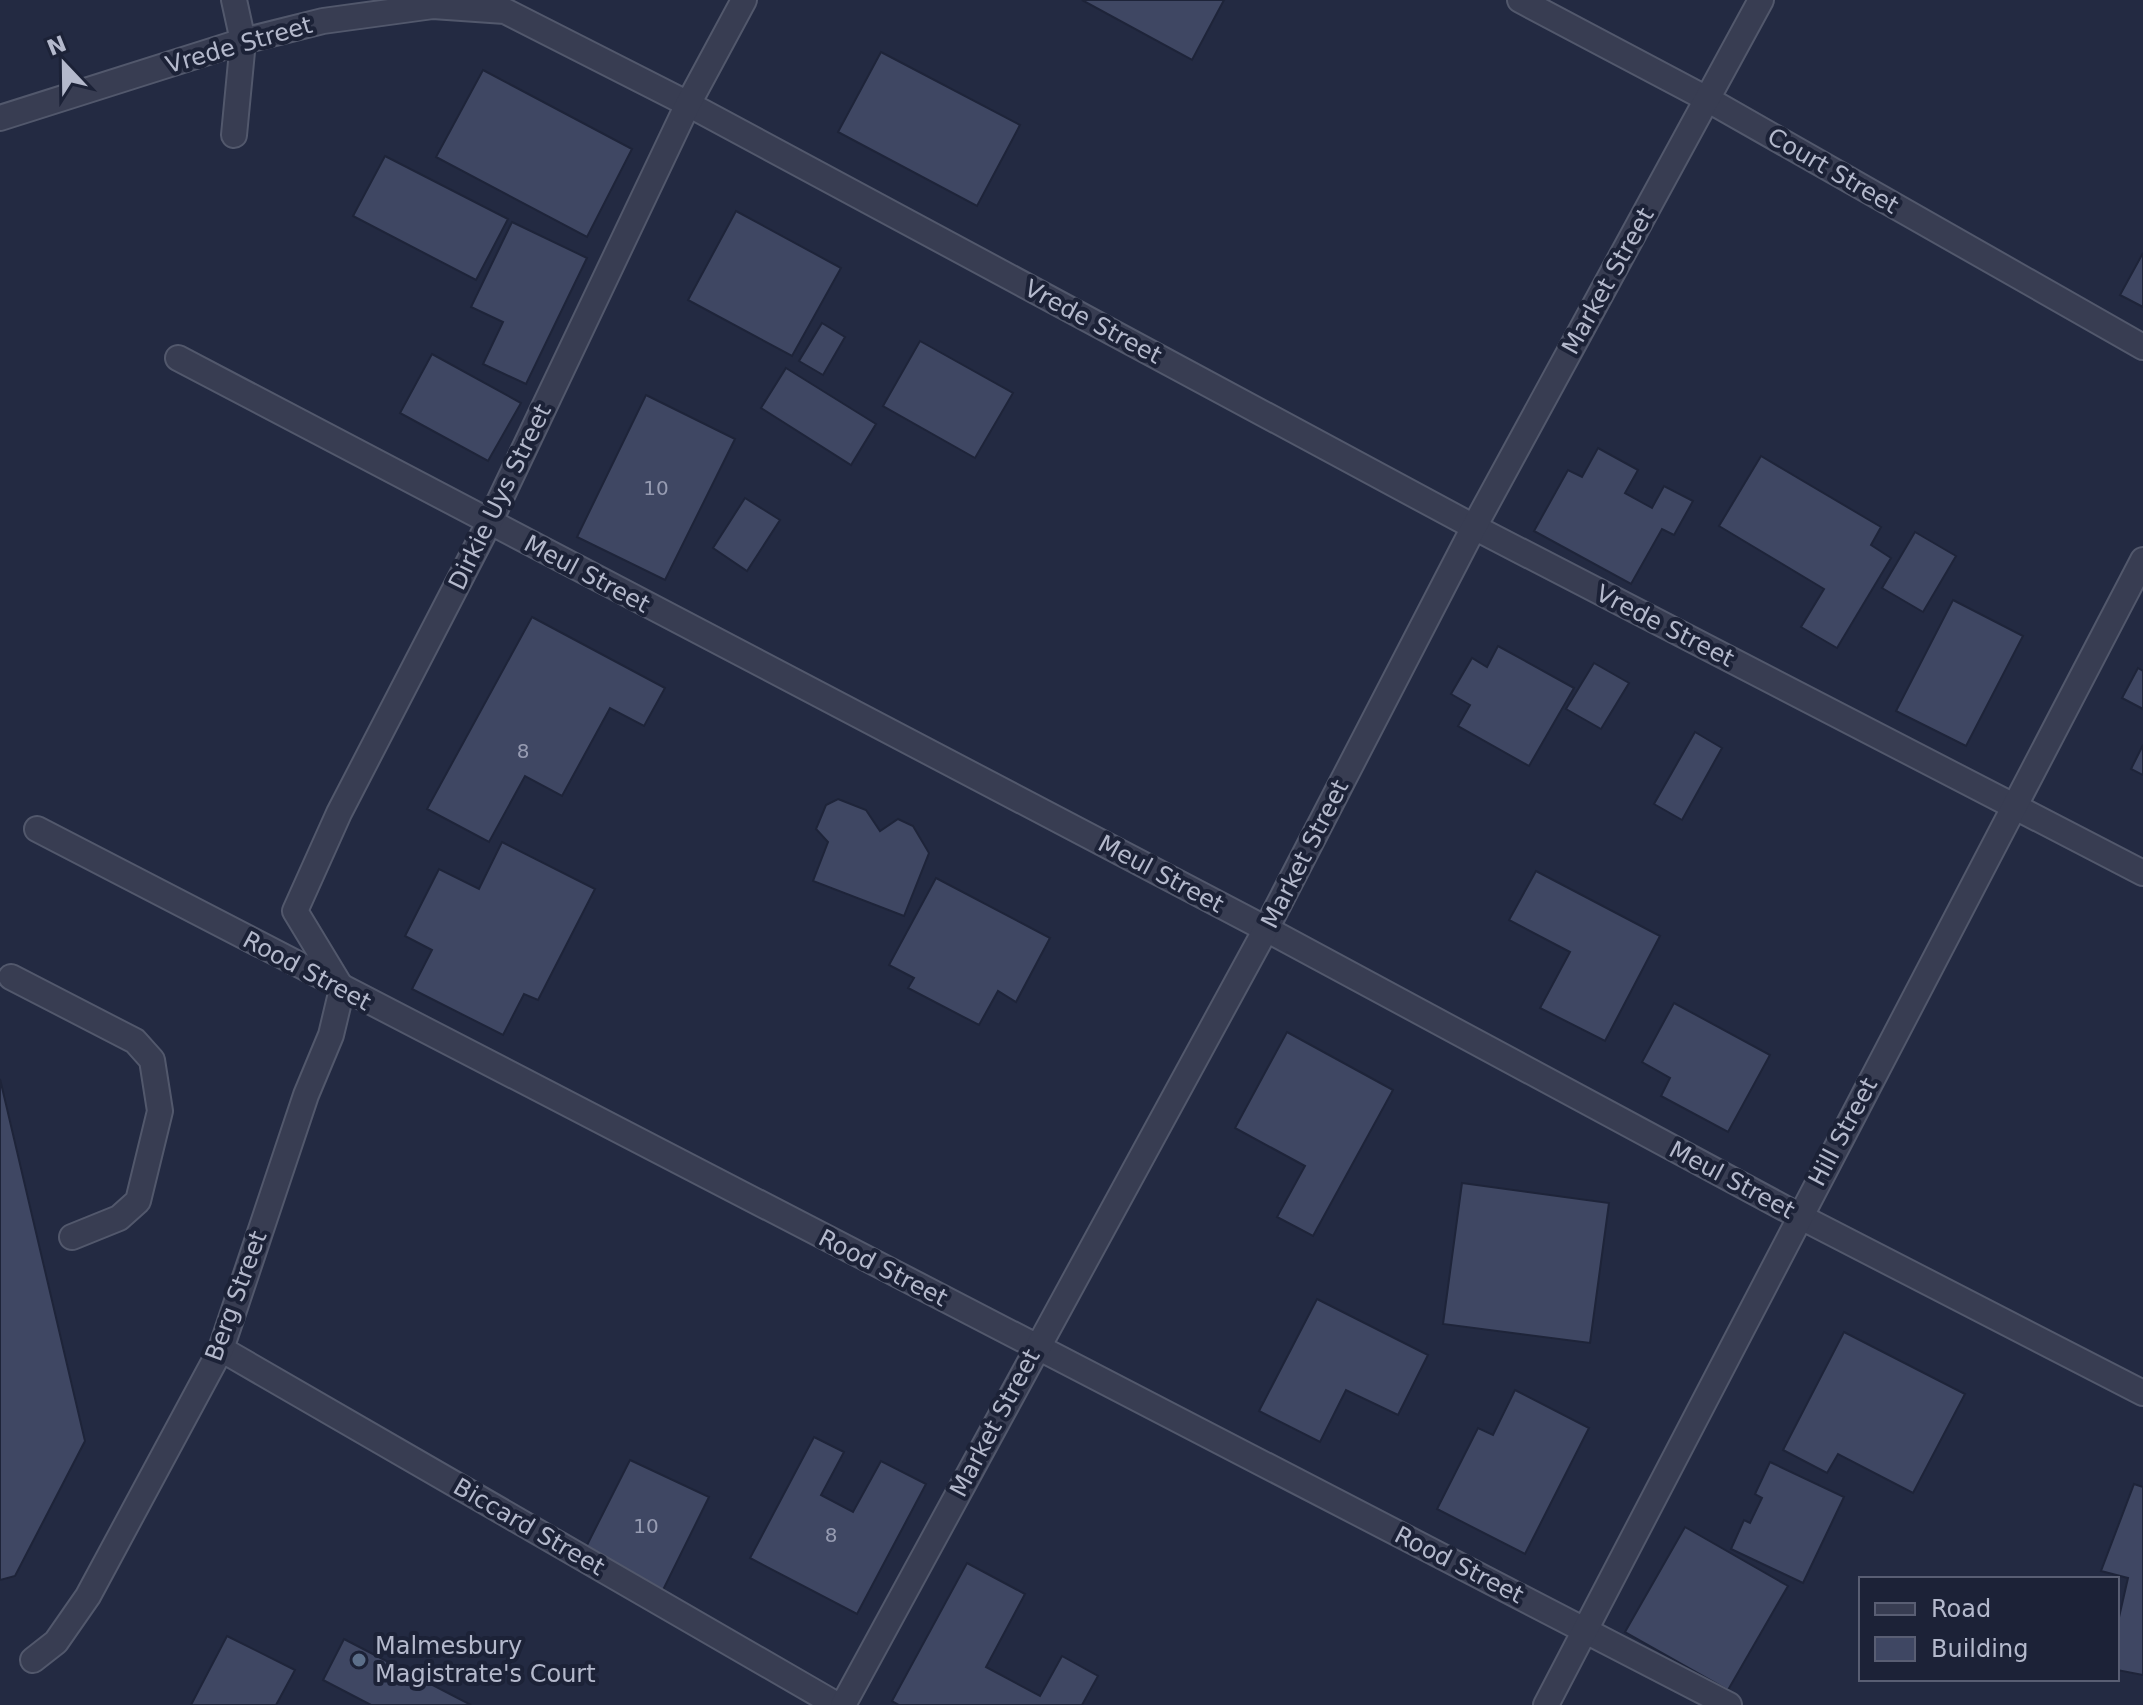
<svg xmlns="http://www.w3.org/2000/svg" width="2143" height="1705" font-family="'DejaVu Sans',sans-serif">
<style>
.building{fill:#3f4763;stroke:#1e2439;stroke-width:2}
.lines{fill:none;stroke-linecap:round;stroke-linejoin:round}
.minor-casing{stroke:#52586c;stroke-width:28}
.minor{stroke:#383d52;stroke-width:24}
.service-dot{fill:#5c6f8a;stroke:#1c2237;stroke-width:3}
.labels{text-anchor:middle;stroke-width:8;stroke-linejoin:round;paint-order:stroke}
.number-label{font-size:20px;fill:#979cb2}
.street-label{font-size:24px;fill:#b4b9cc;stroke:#1c2237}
.poi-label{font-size:24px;fill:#b4b9cc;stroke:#1c2237;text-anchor:start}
</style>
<rect width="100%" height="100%" fill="#232a42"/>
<g class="building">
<polygon points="1082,0 1224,0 1192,60"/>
<polygon points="881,52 1020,125 977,206 838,132"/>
<polygon points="483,70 632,149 587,237 436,157"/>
<polygon points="385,156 508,219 476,280 353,216"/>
<polygon points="736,211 841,268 792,356 688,300"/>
<polygon points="512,222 587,258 526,384 483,364 503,322 471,307"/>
<polygon points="2143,253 2143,307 2120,295"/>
<polygon points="822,323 845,337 823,375 799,361"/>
<polygon points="920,341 1013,393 975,458 883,406"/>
<polygon points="432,354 521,403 488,461 400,413"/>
<polygon points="786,368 876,424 851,465 761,408"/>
<polygon points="646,395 735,439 665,580 577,537"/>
<polygon points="1598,448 1638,470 1625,493 1652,508 1664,486 1693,501 1674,535 1662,529 1631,584 1534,531 1568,470 1582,477"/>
<polygon points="1761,456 1881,527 1871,545 1891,558 1837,648 1801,627 1824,589 1719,526"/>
<polygon points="745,498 780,520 747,571 713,548"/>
<polygon points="1915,532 1956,556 1923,612 1882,588"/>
<polygon points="1953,600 2023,636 1966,746 1896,711"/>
<polygon points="532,617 665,688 644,726 610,708 562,796 525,776 489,842 427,809"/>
<polygon points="1498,646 1574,688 1529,766 1458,726 1470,705 1451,694 1472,658 1487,667"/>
<polygon points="1594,663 1629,683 1601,729 1566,709"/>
<polygon points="2138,668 2143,671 2143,709 2122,698"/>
<polygon points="1695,732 1722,748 1682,820 1654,804"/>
<polygon points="2143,745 2143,775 2131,769"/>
<polygon points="838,799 866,810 880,831 898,819 913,826 929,853 904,916 813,881 828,842 816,829 826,805"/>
<polygon points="502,842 595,889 538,1000 524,994 503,1035 412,989 432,950 405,936 439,869 479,889"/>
<polygon points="1536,871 1660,936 1605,1041 1540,1008 1570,952 1509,920"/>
<polygon points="936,878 1050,938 1016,1002 998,991 979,1025 908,988 914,978 889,965"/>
<polygon points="1674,1003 1770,1055 1728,1132 1661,1096 1670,1078 1642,1062"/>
<polygon points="1287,1032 1393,1090 1313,1236 1277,1217 1305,1166 1235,1128"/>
<polygon points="0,1079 85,1441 15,1576 0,1580"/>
<polygon points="1462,1183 1609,1203 1590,1343 1443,1324"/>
<polygon points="1317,1299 1428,1355 1398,1415 1346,1390 1320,1442 1259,1411"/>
<polygon points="1844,1332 1965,1394 1913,1493 1838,1454 1827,1473 1783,1450"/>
<polygon points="1515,1390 1589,1428 1525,1554 1437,1509 1478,1428 1493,1435"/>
<polygon points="814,1437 844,1452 821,1495 853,1512 881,1461 926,1484 857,1614 750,1558"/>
<polygon points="630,1460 709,1497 661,1594 582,1555"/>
<polygon points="1770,1462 1844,1497 1803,1583 1731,1549 1744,1520 1750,1523 1762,1498 1755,1494"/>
<polygon points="2134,1484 2143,1487 2143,1675 2117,1670 2117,1626 2128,1578 2101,1571"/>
<polygon points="1685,1527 1788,1586 1728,1690 1625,1632"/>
<polygon points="967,1563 1025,1594 986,1667 1040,1696 1062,1656 1098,1676 1082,1705 899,1705 892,1701"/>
<polygon points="227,1636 295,1670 276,1705 191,1705"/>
<polygon points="344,1639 471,1705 371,1705 323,1680"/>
</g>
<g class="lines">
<g class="minor-casing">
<g id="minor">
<polyline points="1520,0 1707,99 2143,347"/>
<polyline points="0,118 243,41 323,21 433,6 505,11 688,104 1474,527 2143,873"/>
<polyline points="234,135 243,41 234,0"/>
<polyline points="178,358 1266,929 1799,1216 2143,1393"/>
<polyline points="37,829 1729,1705"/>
<polyline points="11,977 135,1041 152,1060 160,1111 138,1201 119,1218 72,1237"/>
<polyline points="341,987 295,911 339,813 489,523 688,104 744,0"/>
<polyline points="221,1349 837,1705"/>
<polyline points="33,1660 56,1642 88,1596 221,1349 306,1095 331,1035 342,989"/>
<polyline points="843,1705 1266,929 1474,527 1761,0"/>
<polyline points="1546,1705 2143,560"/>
</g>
</g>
<use href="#minor" class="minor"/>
</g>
<circle class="service-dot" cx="359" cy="1660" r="8"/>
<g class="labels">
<g class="number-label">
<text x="656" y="495">10</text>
<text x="523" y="758">8</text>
<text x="646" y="1533">10</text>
<text x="831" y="1542">8</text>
</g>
<g class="street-label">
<text transform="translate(239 45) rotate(-16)" y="8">Vrede Street</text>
<text transform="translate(1833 171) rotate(30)" y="8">Court Street</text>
<text transform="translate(1608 281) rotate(-61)" y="8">Market Street</text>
<text transform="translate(1093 322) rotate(28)" y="8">Vrede Street</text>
<text transform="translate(500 497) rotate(-64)" y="8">Dirkie Uys Street</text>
<text transform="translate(587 574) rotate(28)" y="8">Meul Street</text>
<text transform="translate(1665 626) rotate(27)" y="8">Vrede Street</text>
<text transform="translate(1305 854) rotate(-63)" y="8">Market Street</text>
<text transform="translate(1161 874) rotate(28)" y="8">Meul Street</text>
<text transform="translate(307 971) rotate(28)" y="8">Rood Street</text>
<text transform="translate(1843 1132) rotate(-62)" y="8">Hill Street</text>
<text transform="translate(1732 1180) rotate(28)" y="8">Meul Street</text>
<text transform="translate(883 1268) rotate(27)" y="8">Rood Street</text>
<text transform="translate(236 1296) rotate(-70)" y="8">Berg Street</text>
<text transform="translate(995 1423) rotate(-62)" y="8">Market Street</text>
<text transform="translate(529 1527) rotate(30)" y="8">Biccard Street</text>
<text transform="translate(1459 1565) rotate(27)" y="8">Rood Street</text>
</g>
<g class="poi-label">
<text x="375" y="1654">Malmesbury<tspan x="375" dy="28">Magistrate's Court</tspan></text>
</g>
</g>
<rect x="1859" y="1577" width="260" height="104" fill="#1c2237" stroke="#595e73" stroke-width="2"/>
<rect x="1875" y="1603" width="40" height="12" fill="#383d52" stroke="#595e73" stroke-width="2"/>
<text x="1931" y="1617" font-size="24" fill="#b4b9cc">Road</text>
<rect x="1875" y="1637" width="40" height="24" fill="#3f4763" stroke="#595e73" stroke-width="2"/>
<text x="1931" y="1657" font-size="24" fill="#b4b9cc">Building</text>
<g transform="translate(64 64) rotate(338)" stroke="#1c2237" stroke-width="6" paint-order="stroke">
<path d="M0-6L14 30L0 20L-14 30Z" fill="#b4b9cc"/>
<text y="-12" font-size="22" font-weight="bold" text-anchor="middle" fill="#b4b9cc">N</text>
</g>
</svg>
